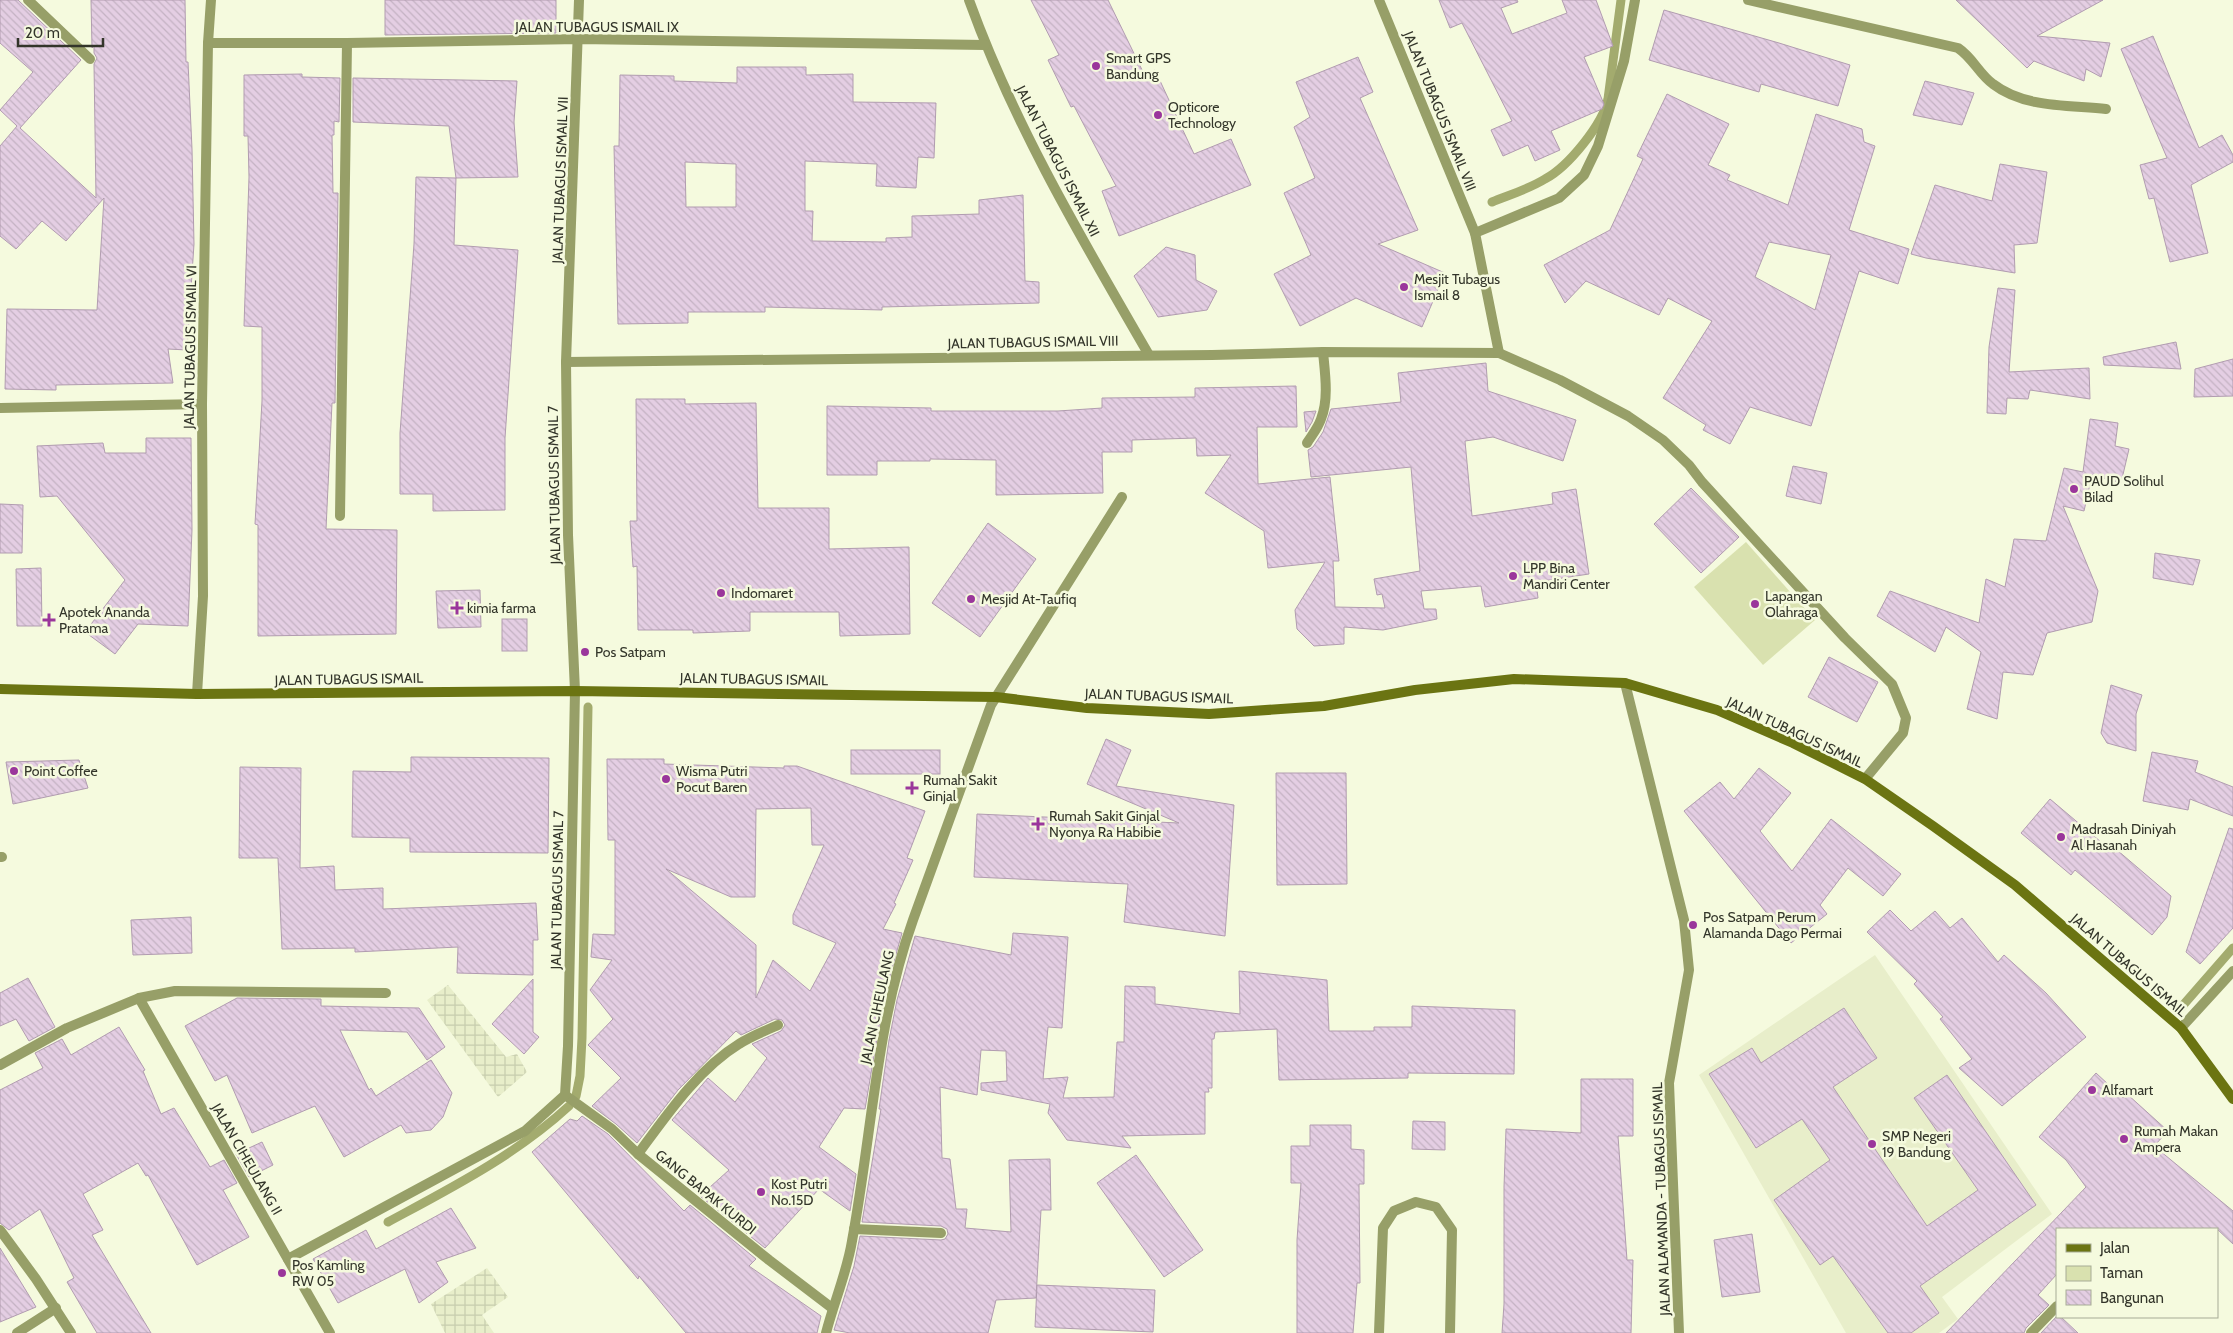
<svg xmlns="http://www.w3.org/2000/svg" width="2233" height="1333" font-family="Cabin,sans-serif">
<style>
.built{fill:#e8eeca}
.industrial{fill:url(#industrial-grid)}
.green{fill:#d9e1af}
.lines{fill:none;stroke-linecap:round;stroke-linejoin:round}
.stream{stroke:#a3ab6e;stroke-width:9}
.building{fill:url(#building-back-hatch);stroke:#b19cb0;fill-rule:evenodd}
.minor{stroke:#979f68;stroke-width:10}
.secondary{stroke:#6b7412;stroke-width:10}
.poi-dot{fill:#9a369b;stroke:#f5fade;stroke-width:2}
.labels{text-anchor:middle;stroke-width:5;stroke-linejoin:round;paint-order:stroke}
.street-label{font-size:14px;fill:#33352a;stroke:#f5fade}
.poi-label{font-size:14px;fill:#33352a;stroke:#f5fade;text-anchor:start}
</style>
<defs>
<pattern id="industrial-grid" width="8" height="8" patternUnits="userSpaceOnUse" patternTransform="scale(1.25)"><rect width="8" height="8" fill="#e8eeca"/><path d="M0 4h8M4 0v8" fill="none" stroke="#c7cdae"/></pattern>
<pattern id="building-back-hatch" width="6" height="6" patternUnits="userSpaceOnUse" patternTransform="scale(1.25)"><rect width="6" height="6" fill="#e4cee3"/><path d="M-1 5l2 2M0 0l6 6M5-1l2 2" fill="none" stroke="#c4b2c3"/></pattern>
</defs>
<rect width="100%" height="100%" fill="#f5fade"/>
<polygon class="built" points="1875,955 2052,1214 1942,1297 1958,1319 1939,1333 1846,1333 1699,1075"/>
<g class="industrial">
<polygon points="448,985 506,1057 517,1054 527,1072 498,1097 427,1000"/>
<polygon points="487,1268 508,1297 482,1315 494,1333 445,1333 431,1304"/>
</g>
<polygon class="green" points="1746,542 1815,620 1763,665 1694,587"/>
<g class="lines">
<g class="stream">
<path d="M1492,202C1509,195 1529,189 1545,179C1568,167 1603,124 1608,99L1621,0"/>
<polyline points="2178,1011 2233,948"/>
<polyline points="576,1096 580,1076 582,1038 588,707"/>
<path d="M388,1222C451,1188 516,1155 569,1106"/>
</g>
</g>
<g class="building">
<polygon points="0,0 18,0 81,60 20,128 96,198 94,64 97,58 94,53 94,46 92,48 91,0 185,0 186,62 188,62 192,149 194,244 187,350 168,349 173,383 56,385 56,390 5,389 7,309 97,310 104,198 66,241 42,221 16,249 0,236 0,146 17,126 0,110 33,72 0,43"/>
<polygon points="385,0 556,0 556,33 385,35"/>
<polygon points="1031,0 1108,0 1145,76 1155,70 1194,154 1231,139 1251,185 1119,236 1102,191 1116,186 1074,106 1071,107 1048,60 1059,55"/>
<polygon points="1439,0 1517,0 1518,2 1501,8 1512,34 1567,13 1562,0 1596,0 1613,46 1584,57 1604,104 1602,109 1551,131 1560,150 1535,161 1528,145 1503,156 1491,130 1512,121 1462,23 1450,28"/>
<polygon points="1956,0 2103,0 2037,36 2110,43 2101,77 2086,69 2084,81 2034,61 2027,68"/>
<polygon points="1664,10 1779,43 1850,65 1838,106 1761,84 1759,92 1649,60"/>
<polygon points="2153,36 2199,148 2222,135 2233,155 2233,162 2191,185 2208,253 2170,262 2154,198 2149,199 2140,165 2167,158 2121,49"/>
<polygon points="1358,57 1373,92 1360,98 1418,230 1378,244 1445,273 1422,327 1356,298 1300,326 1274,274 1311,255 1284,193 1315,178 1294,127 1310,117 1296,82"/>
<path d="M737,67H806V75L853,74V102L936,103L934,158L918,157L916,188L876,186L877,164L805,161V211H813L812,241L886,242V238L912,237V216L979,214V200L1023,195L1025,281L1039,282V303L882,307V310L765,307V312H688V323L618,324L614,146H619L620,75L674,76V81L737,83ZM685,162L736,164V207H686Z"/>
<polygon points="302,74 302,77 340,78 339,122 334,121 334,135 332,135 333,193 338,193 335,403 332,403 326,529 397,530 396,634 258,636 258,525 255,524 262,401 262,327 244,326 249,177 248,136 244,136 244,75"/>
<polygon points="353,78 517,81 514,122 518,177 456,178 449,126 353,122"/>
<polygon points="1925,81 1974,93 1962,125 1913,115"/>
<path d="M1667,94L1729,124L1708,165L1730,175L1727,180L1788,205L1816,114L1862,129L1864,142L1875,146L1849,230L1909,249L1898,284L1859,271L1811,426L1750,407L1730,444L1703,430L1706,425L1663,398L1712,321L1668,298L1659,315L1586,281L1565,303L1544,265L1610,230L1643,159L1637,156ZM1769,242L1831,255L1815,310L1755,277Z"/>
<polygon points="2000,164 2047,172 2037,243 2014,245 2015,273 1926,258 1911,254 1935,185 1992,201"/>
<polygon points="416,177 456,178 454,245 518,250 505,438 505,510 433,511 433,494 400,494 400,433 414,244"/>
<polygon points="1166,247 1195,255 1196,280 1217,291 1207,310 1158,317 1134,276"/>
<polygon points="1998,288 2015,290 2009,372 2089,368 2090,399 2030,390 2028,399 2007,398 2006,414 1987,413 1989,347"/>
<polygon points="2176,342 2181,369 2104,365 2103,357"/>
<polygon points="2233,359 2233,396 2194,397 2195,369"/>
<polygon points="1486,363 1488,391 1576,420 1563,461 1493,437 1465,441 1472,516 1553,504 1552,493 1576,489 1589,574 1536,582 1538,598 1485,607 1481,586 1421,591 1424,609 1436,609 1437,619 1383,630 1344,627 1344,644 1314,646 1297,629 1295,610 1325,562 1268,568 1264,531 1205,493 1231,455 1197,456 1196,438 1132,440 1132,452 1102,452 1103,493 996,495 996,460 930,459 930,461 877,461 877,475 827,475 827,406 931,408 931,411 1058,411 1102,408 1102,398 1195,397 1195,388 1296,386 1297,427 1257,427 1258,484 1330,477 1339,561 1333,561 1335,607 1385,608 1382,594 1377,595 1374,579 1420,571 1411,467 1311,477 1308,450 1313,447 1323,432 1331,409 1401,402 1398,373"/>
<polygon points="636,399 685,399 685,404 756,403 758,508 829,508 829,549 909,547 910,634 840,636 839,612 750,612 750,631 693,633 693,630 638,630 637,566 633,567 630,521 637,521"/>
<polygon points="1316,411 1312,422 1306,432 1304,412"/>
<polygon points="2090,419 2118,423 2115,446 2129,449 2121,483 2092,475 2084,511 2063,506 2098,591 2092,622 2047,633 2033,675 2003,672 1997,719 1967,709 1981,652 1946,627 1935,652 1877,616 1890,591 1979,623 1986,579 2005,587 2014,539 2046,541 2064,468 2083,472"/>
<polygon points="146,438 191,438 192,530 188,626 138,624 115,654 85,632 125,580 57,496 40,497 37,446 103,443 105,453 146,453"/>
<polygon points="1793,466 1827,473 1821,504 1786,496"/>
<polygon points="1691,488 1739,537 1701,573 1654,524"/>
<polygon points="0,504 23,505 22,553 0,553"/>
<polygon points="988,523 1036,559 980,637 932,603"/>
<polygon points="2155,553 2200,560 2193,585 2153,578"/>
<polygon points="41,568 42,626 17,626 16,569"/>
<polygon points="480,590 481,627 438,628 436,591"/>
<rect x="502" y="619" width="25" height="32"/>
<polygon points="1829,657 1878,682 1857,722 1808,697"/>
<polygon points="2111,685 2142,695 2136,714 2136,751 2107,743 2101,733"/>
<polygon points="1106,739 1131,750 1116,786 1234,805 1225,936 1124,922 1128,884 974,877 977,814 1179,823 1087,784"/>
<rect x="851" y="750" width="89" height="24"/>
<polygon points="2152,752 2198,761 2195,772 2233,787 2233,816 2190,799 2188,810 2143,801"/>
<polygon points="411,757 549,758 548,853 410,852 410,838 352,837 353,771 411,772"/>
<path d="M607,759H664V764L784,768V766H797L925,811L907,858L913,860L894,903L896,904L883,929L902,933L884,997L865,1109L844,1108L819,1147L856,1174L850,1211L819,1189L765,1248L700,1196L729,1170L672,1120L708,1078L735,1102L767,1058L752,1044L781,1031L785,1025L782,1020L775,1019L741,1035L736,1031L678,1090L637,1143L616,1124L592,1106L621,1078L588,1045L613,1019L590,990L612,960L591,957L593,934L615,935V840H608ZM811,808L812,845H824L793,915V924L836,943L810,991L773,960L756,998V945L666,869L731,897H755L756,809Z"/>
<polygon points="79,760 88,788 13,804 6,762"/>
<polygon points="240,767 301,768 300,868 334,866 335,890 383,888 383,909 536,903 538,940 533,940 533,975 457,973 458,947 355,952 355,948 282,949 278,858 239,858"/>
<polygon points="1759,768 1791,793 1760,831 1792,871 1831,819 1901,874 1883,896 1848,868 1820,905 1827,914 1791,943 1684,811 1720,782 1734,799"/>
<polygon points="1276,773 1346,773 1347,884 1277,885"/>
<polygon points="2050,799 2114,853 2117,850 2171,896 2167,917 2152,935 2075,870 2071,875 2021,833"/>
<polygon points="2229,828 2233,829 2233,928 2200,964 2186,952"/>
<polygon points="1890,910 1911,931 1935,911 1950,928 1962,918 1998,962 2004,955 2046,993 2086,1037 2002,1106 1959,1068 1972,1059 1940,1019 1943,1017 1914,984 1917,981 1867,932"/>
<polygon points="191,917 192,953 133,955 131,920"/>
<polygon points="1013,933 1068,937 1062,1028 1048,1027 1043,1079 1068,1077 1063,1098 1114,1097 1117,1042 1124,1042 1125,986 1155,987 1155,1004 1240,1014 1239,971 1327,980 1329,1031 1374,1031 1374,1027 1412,1027 1412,1006 1515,1010 1514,1074 1408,1073 1408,1078 1279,1080 1277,1029 1215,1032 1214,1039 1212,1039 1212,1088 1208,1088 1209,1092 1205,1092 1205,1134 1122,1136 1131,1148 1067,1140 1048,1113 1050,1104 981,1090 981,1083 1007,1081 1006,1051 981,1050 977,1095 940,1087 942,1158 950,1159 956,1209 967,1209 965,1228 1011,1232 1009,1160 1050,1159 1051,1210 1041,1210 1036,1298 996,1300 988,1333 850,1333 834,1330 854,1266 860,1236 941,1240 945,1239 948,1234 947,1229 941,1226 862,1222 881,1109 879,1109 889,1040 897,1000 915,936 1011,955"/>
<polygon points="28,978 55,1027 29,1041 16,1019 0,1026 0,993"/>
<polygon points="533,979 533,1032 539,1037 524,1054 492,1024"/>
<polygon points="237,998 321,999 321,1006 419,1008 445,1047 427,1060 407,1032 340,1030 369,1090 371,1088 376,1096 431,1060 452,1093 443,1117 431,1130 406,1133 401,1125 344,1157 315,1106 252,1133 227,1075 215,1081 185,1026"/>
<polygon points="1844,1008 1877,1058 1833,1087 1927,1226 1978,1190 1914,1098 1947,1075 2036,1205 1920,1286 1939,1313 1911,1333 1888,1333 1833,1256 1820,1265 1774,1200 1830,1160 1802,1119 1756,1148 1709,1074 1752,1048 1761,1063"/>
<polygon points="119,1027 145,1070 143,1071 161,1114 174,1108 210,1167 224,1160 237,1183 223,1190 249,1237 197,1265 148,1175 146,1176 138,1163 83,1194 103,1230 92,1235 151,1333 97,1333 67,1282 74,1278 40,1209 9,1230 0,1223 0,1090 43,1068 35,1053 62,1039 71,1055"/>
<polygon points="2096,1073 2123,1098 2127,1094 2168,1131 2154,1146 2233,1211 2233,1244 2217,1229 2057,1229 2057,1274 2038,1295 2049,1305 2026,1328 2024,1333 1946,1333 2086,1187 2066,1160 2039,1137"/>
<polygon points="1581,1079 1633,1079 1633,1136 1618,1136 1627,1260 1633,1260 1631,1333 1502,1333 1504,1304 1504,1187 1506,1129 1581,1133"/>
<polygon points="582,1116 608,1134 684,1211 690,1205 756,1259 749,1266 821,1316 817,1333 686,1333 639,1276 638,1279 532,1152 570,1119 577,1121"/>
<polygon points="1413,1121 1445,1122 1445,1150 1412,1149"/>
<polygon points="1310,1125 1351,1125 1351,1149 1364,1150 1364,1184 1359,1184 1360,1283 1357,1283 1353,1333 1297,1333 1297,1240 1301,1183 1291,1183 1291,1146 1310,1146"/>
<polygon points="262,1142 273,1165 249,1177 236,1154"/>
<polygon points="1136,1155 1203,1250 1164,1277 1097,1183"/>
<polygon points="451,1208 476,1248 436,1262 448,1282 419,1303 405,1269 338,1303 313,1259 366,1230 376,1249"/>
<polygon points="1752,1234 1760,1292 1722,1297 1714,1240"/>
<polygon points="0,1248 36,1307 0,1322"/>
<polygon points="1037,1285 1155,1290 1153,1332 1035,1327"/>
<polygon points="2057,1316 2061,1317 2078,1333 2041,1333"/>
</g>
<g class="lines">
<g class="minor">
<polyline points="28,0 90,59"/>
<path d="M969,0C1014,125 1083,241 1149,355"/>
<polyline points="1379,0 1475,233 1499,353"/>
<path d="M1748,0L1958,48C1973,58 1979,74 1993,84C2024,108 2069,105 2106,109"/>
<polyline points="208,43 347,43 579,39 985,45"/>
<polyline points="1475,233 1559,198 1584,175 1598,146 1624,61 1635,0"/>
<polyline points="566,362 1212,355 1323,352 1499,353 1560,380 1628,416 1663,440 1689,465 1702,482 1845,638 1892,684 1906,718 1903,733 1865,779"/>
<polyline points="0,408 202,404"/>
<path d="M1307,443C1312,435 1318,428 1321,419C1329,399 1325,373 1323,352"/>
<polyline points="340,516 347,43"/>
<polyline points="1625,683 1684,920 1689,970 1669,1083 1679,1333"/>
<polyline points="197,694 203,596 202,404 208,43 211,0"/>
<polyline points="0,857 2,857"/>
<polyline points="139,998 330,1333"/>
<polyline points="2181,1028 2233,971"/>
<polyline points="0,1065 67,1028 139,998 175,991 386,993"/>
<polyline points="565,1095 612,1129 638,1154 769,1260 832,1308"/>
<path d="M638,1154C666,1116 698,1069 739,1044C751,1036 765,1031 778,1025"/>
<polyline points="854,1229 941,1233"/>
<polyline points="0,1230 36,1279 71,1333"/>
<polyline points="288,1259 525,1131 565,1095 568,1046 575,691 568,535 566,362 579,0"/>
<polyline points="17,1333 56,1308"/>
<path d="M826,1333C834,1302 847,1272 852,1241C872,1134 876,1023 913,920L991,705L1122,497"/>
<polyline points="1379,1333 1383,1228 1394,1211 1416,1202 1436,1207 1452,1230 1450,1333"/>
<polyline points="2031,1333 2057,1306"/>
</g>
<polyline class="secondary" points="0,689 197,694 575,691 996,697 1087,708 1209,714 1324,706 1415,690 1514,679 1625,683 1717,710 1793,743 1865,779 1933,826 2015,885 2181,1028 2233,1099"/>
</g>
<g class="poi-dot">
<circle cx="1096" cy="66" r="5"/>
<circle cx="1158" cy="115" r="5"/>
<circle cx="1404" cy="287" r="5"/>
<circle cx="2074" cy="489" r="5"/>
<circle cx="1513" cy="576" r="5"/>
<circle cx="721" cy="593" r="5"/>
<circle cx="971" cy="599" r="5"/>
<circle cx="1755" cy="604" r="5"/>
<path d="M454.5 600.5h5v5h5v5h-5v5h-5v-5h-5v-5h5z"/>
<path d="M46.5 612.5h5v5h5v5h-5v5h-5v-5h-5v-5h5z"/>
<circle cx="585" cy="652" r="5"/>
<circle cx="14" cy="771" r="5"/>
<circle cx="666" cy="779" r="5"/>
<path d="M909.5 780.5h5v5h5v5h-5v5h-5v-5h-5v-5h5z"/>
<path d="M1035.5 816.5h5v5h5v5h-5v5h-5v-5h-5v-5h5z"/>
<circle cx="2061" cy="837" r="5"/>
<circle cx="1693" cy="925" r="5"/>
<circle cx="2092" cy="1090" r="5"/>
<circle cx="2124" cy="1139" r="5"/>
<circle cx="1872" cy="1144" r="5"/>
<circle cx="761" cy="1192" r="5"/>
<circle cx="282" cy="1273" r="5"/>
</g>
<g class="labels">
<g class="street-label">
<text x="597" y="32">JALAN TUBAGUS ISMAIL IX</text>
<text transform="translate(1440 111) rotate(68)" y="5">JALAN TUBAGUS ISMAIL VIII</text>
<text transform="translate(1058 161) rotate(63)" y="5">JALAN TUBAGUS ISMAIL XII</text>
<text transform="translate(560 180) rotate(-88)" y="5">JALAN TUBAGUS ISMAIL VII</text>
<text transform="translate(1033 342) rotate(-1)" y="5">JALAN TUBAGUS ISMAIL VIII</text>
<text transform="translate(190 347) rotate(-89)" y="5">JALAN TUBAGUS ISMAIL VI</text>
<text transform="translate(554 485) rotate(-91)" y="5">JALAN TUBAGUS ISMAIL 7</text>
<text transform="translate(349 679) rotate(-1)" y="5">JALAN TUBAGUS ISMAIL</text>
<text transform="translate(754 679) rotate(1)" y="5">JALAN TUBAGUS ISMAIL</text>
<text transform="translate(1159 696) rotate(2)" y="5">JALAN TUBAGUS ISMAIL</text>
<text transform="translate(1795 732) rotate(25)" y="5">JALAN TUBAGUS ISMAIL</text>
<text transform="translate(557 890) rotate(-89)" y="5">JALAN TUBAGUS ISMAIL 7</text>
<text transform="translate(2129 965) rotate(41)" y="5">JALAN TUBAGUS ISMAIL</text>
<text transform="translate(877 1007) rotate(-78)" y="5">JALAN CIHEULANG</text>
<text transform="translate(247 1159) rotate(60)" y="5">JALAN CIHEULANG II</text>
<text transform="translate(706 1192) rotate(39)" y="5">GANG BAPAK KURDI</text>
<text transform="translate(1661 1199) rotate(-92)" y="5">JALAN ALAMANDA - TUBAGUS ISMAIL</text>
</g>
<g class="poi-label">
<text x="1106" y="63">Smart GPS<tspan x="1106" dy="16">Bandung</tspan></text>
<text x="1168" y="112">Opticore<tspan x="1168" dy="16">Technology</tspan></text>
<text x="1414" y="284">Mesjit Tubagus<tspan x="1414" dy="16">Ismail 8</tspan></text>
<text x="2084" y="486">PAUD Solihul<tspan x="2084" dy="16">Bilad</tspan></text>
<text x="1523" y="573">LPP Bina<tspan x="1523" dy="16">Mandiri Center</tspan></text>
<text x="731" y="598">Indomaret</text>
<text x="1765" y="601">Lapangan<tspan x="1765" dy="16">Olahraga</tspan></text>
<text x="981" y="604">Mesjid At-Taufiq</text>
<text x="467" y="613">kimia farma</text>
<text x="59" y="617">Apotek Ananda<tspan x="59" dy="16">Pratama</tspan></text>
<text x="595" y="657">Pos Satpam</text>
<text x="24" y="776">Point Coffee</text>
<text x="676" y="776">Wisma Putri<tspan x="676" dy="16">Pocut Baren</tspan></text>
<text x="923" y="785">Rumah Sakit<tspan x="923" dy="16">Ginjal</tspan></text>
<text x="1049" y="821">Rumah Sakit Ginjal<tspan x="1049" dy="16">Nyonya Ra Habibie</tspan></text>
<text x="2071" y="834">Madrasah Diniyah<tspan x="2071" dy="16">Al Hasanah</tspan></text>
<text x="1703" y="922">Pos Satpam Perum<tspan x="1703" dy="16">Alamanda Dago Permai</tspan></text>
<text x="2102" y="1095">Alfamart</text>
<text x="2134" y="1136">Rumah Makan<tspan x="2134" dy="16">Ampera</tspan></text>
<text x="1882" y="1141">SMP Negeri<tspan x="1882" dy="16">19 Bandung</tspan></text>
<text x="771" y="1189">Kost Putri<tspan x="771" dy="16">No.15D</tspan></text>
<text x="292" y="1270">Pos Kamling<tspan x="292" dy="16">RW 05</tspan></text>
</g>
</g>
<rect x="2056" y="1228" width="162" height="90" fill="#f5fade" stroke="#a7ab96"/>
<rect x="2066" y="1244" width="25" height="8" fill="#6b7412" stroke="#a7ab96"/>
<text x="2100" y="1253" font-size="15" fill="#33352a">Jalan</text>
<rect x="2066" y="1266" width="25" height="15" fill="#d9e1af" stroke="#a7ab96"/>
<text x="2100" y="1278" font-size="15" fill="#33352a">Taman</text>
<rect x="2066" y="1290" width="25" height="15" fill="url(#building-back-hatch)" stroke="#a7ab96"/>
<text x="2100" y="1303" font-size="15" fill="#33352a">Bangunan</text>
<path d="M18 38v8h85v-8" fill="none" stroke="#33352a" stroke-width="2.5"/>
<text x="25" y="38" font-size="15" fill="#33352a" stroke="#f5fade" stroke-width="4" paint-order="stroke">20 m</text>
</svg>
